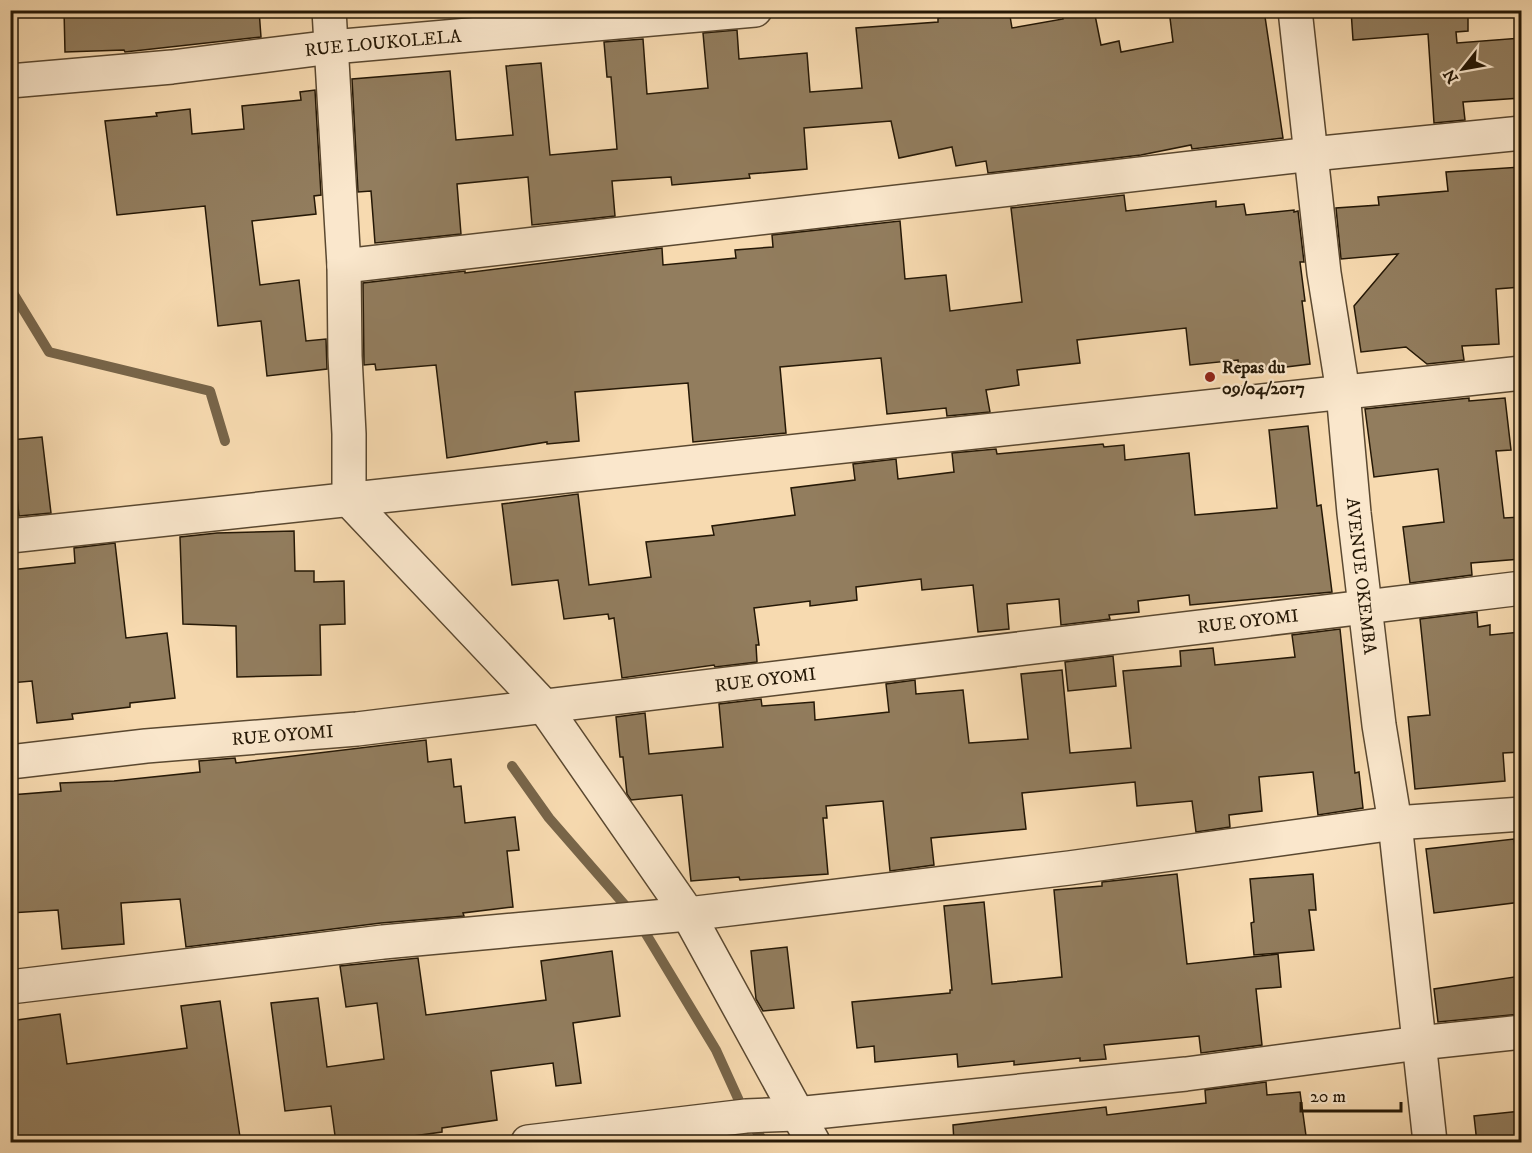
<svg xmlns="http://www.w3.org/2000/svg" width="1532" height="1153" font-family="'IM FELL DW Pica',serif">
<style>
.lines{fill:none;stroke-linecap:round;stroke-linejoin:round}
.stream{stroke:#786549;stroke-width:10}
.building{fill:#927d5e;stroke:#251806;stroke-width:1.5}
.minor-casing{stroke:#5a4830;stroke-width:36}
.minor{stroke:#fae7cc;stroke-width:33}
.poi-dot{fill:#8f2418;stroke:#fae7cc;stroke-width:2}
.labels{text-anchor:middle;stroke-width:4.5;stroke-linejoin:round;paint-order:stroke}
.street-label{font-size:18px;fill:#251806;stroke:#fae7cc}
.poi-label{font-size:18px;font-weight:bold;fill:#251806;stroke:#fae7cc;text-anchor:start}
</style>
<rect width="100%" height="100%" fill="#f7dab0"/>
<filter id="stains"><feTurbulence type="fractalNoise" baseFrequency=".00333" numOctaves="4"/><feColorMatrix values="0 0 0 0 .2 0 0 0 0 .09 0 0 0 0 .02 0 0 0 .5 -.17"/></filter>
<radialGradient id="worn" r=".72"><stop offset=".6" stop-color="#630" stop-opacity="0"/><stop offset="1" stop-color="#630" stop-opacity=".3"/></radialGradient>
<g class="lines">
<g class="stream">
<polyline points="10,288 49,352 210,391 225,441"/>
<polyline points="512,766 549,818 637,919 716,1050 746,1116 764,1142"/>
</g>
</g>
<g class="building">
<polygon points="64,10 259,10 261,37 125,52 124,50 65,52"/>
<polygon points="977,10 1009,10 1012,28 1063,19 1061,10 1094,10 1101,45 1119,41 1121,52 1173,42 1169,10 1264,10 1283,138 1192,149 1191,145 1141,155 988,173 986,161 956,166 952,147 899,158 891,121 804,128 807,169 749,174 750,178 672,185 671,177 612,181 615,216 532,225 528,177 457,184 461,234 375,243 371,191 358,192 352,79 450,71 456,140 513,135 506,66 541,63 550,155 617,149 611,77 607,77 604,42 643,39 647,94 708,88 703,33 737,30 739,59 807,53 810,92 862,88 856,28 938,22 938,18"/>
<polygon points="1351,10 1468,10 1468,31 1456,32 1457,43 1521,38 1521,98 1463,102 1465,120 1434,123 1428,34 1353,40"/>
<polygon points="315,90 321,195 314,196 316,214 252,221 260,285 299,280 306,341 326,339 327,369 267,376 261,321 218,326 205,206 117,215 105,121 157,116 156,113 190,109 192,134 244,129 242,106 301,100 300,92"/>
<polygon points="1521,167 1521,287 1496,289 1499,344 1462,346 1464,360 1427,364 1406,347 1361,352 1354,306 1398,254 1341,259 1336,208 1379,205 1378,197 1448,191 1446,172"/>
<polygon points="1124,195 1126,211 1216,201 1216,207 1244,204 1246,215 1294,210 1294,212 1298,211 1304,262 1300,262 1305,301 1302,301 1310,364 1239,373 1238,360 1190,365 1186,328 1077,340 1080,363 1017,370 1019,385 986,390 990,412 947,416 946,408 887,414 881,358 780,367 786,433 693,442 688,383 575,392 579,441 547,444 547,442 447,458 436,365 376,370 375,364 364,365 363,283 465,271 465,273 662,248 663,265 736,258 735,250 773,247 772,235 900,221 905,279 946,275 950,311 1022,302 1011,208"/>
<polygon points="1469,398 1469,401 1505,398 1511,450 1496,451 1504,518 1521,517 1521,559 1471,563 1472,575 1410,583 1403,527 1444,522 1438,469 1374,477 1365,409"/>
<polygon points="1308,426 1317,506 1321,505 1332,592 1190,605 1189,595 1138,601 1139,612 1109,615 1110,619 1061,625 1059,599 1007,604 1009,629 978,632 973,585 922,590 921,579 856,587 857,600 810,606 810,601 754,608 759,645 756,645 757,662 715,667 714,665 622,678 614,618 609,619 608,614 564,619 558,580 512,585 502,504 578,494 589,585 651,577 646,542 714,535 712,526 795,515 791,488 855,480 853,464 896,459 898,479 954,472 952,453 996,449 997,454 1103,444 1104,447 1124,445 1125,460 1189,453 1195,515 1277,508 1269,430"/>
<polygon points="42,437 51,513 19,516 11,440"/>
<polygon points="294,531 295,571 314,571 314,582 344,581 345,624 320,625 321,675 237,677 236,626 183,624 180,537 217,533"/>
<polygon points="115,543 126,638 167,633 175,698 130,703 130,707 72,714 73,719 37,723 32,681 10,683 10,570 75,563 74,548"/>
<polygon points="1477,612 1478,627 1490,625 1490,635 1521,632 1521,752 1503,753 1505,781 1415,789 1408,717 1430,715 1420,619"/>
<polygon points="1340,629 1355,773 1359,772 1363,808 1318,815 1313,772 1259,777 1262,811 1229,815 1230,827 1196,832 1192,801 1137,806 1135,782 1022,793 1026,829 931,838 934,865 890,871 883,801 826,806 827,818 823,818 828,874 740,880 739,877 691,881 682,795 631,800 627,794 623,757 620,757 616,717 645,713 649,754 723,747 719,704 761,699 762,706 814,702 815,720 889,712 886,684 915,680 916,694 963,690 969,743 1028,739 1021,674 1062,670 1070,753 1131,748 1123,671 1181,666 1180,651 1213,648 1215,665 1295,657 1292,635"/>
<polygon points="1113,656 1116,686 1068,691 1065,662"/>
<polygon points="426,740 428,762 451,759 454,787 461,786 465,823 515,817 519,850 507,851 513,907 463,913 464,916 381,923 186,947 180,899 121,903 124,944 62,949 58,910 10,913 10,795 61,791 60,783 114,781 200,772 199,761 235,758 236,763"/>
<polygon points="1514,839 1521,902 1434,913 1426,849"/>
<polygon points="1177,874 1187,964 1278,954 1281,987 1256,989 1262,1045 1201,1053 1199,1036 1104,1045 1106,1059 1080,1061 1080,1058 1014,1065 1014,1061 958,1067 957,1054 875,1062 874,1046 857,1048 852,1002 950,993 950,990 952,990 944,906 984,902 992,984 1062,977 1054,890 1102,886 1102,882"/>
<polygon points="1313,874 1316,910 1309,910 1314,950 1254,955 1251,923 1254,922 1250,879"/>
<polygon points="787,947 794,1008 763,1011 756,999 751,951"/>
<polygon points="612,951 620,1016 573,1023 581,1083 556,1086 553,1063 491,1071 497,1120 442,1128 442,1132 362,1143 336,1143 331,1106 285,1111 271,1003 318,998 327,1067 384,1059 377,1003 346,1007 340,966 418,958 426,1015 546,1000 541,961"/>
<polygon points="1521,976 1521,1014 1438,1022 1434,989"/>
<polygon points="220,1001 240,1137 202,1143 10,1143 10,1021 60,1014 67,1064 187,1048 181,1006"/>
<polygon points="1266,1082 1267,1095 1300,1092 1307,1143 954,1143 953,1125 1106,1107 1107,1115 1206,1103 1205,1090"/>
<polygon points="1521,1111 1521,1143 1477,1143 1474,1116"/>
</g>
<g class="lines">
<g class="minor-casing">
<g id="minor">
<polyline points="329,10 344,266 345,356 349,434 349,500 543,705 688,914 813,1142"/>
<path id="s1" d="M1295,10L1324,273L1343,392L1354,513L1379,725L1395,823L1430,1142"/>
<path id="s2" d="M10,81L172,67L332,47L755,10"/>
<polyline points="344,266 1312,154 1522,133"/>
<polyline points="10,536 1522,373"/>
<path id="s3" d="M10,762L146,746L357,729L1522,588"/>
<polyline points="10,987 383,942 688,914 1069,868 1395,823 1522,814"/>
<polyline points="528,1142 746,1116 796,1114 1186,1074 1419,1043 1522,1032"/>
</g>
</g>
<use href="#minor" class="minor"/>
</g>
<circle class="poi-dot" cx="1210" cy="377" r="6"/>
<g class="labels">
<g class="street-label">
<text dy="6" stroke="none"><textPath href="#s2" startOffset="375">RUE LOUKOLELA</textPath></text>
<text dy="6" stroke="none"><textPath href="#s1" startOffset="570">AVENUE OKEMBA</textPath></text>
<text dy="6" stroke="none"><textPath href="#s3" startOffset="1246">RUE OYOMI</textPath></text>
<text dy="6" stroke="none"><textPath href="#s3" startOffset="760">RUE OYOMI</textPath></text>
<text dy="6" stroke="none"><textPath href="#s3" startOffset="274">RUE OYOMI</textPath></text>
</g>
<g class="poi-label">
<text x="1222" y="373">Repas du<tspan x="1222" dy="21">09/04/2017</tspan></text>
</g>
</g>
<rect width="1532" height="1153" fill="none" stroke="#f7dab0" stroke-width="36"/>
<rect x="12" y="12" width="1508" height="1129" fill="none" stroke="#251806" stroke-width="3"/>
<rect x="18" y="18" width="1496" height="1117" fill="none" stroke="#251806" stroke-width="1.5"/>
<g transform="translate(1463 69) rotate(239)" stroke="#fae7cc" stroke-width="4.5" paint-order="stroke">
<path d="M0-4.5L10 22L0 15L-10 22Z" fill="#251806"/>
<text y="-9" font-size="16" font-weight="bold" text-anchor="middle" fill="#251806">N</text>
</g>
<path d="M1301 1102v9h100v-9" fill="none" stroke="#251806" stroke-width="3"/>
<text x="1310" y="1102" font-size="18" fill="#251806" stroke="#fae7cc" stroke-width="4.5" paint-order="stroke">20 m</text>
<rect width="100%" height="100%" filter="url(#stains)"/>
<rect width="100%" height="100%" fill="url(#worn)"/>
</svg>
